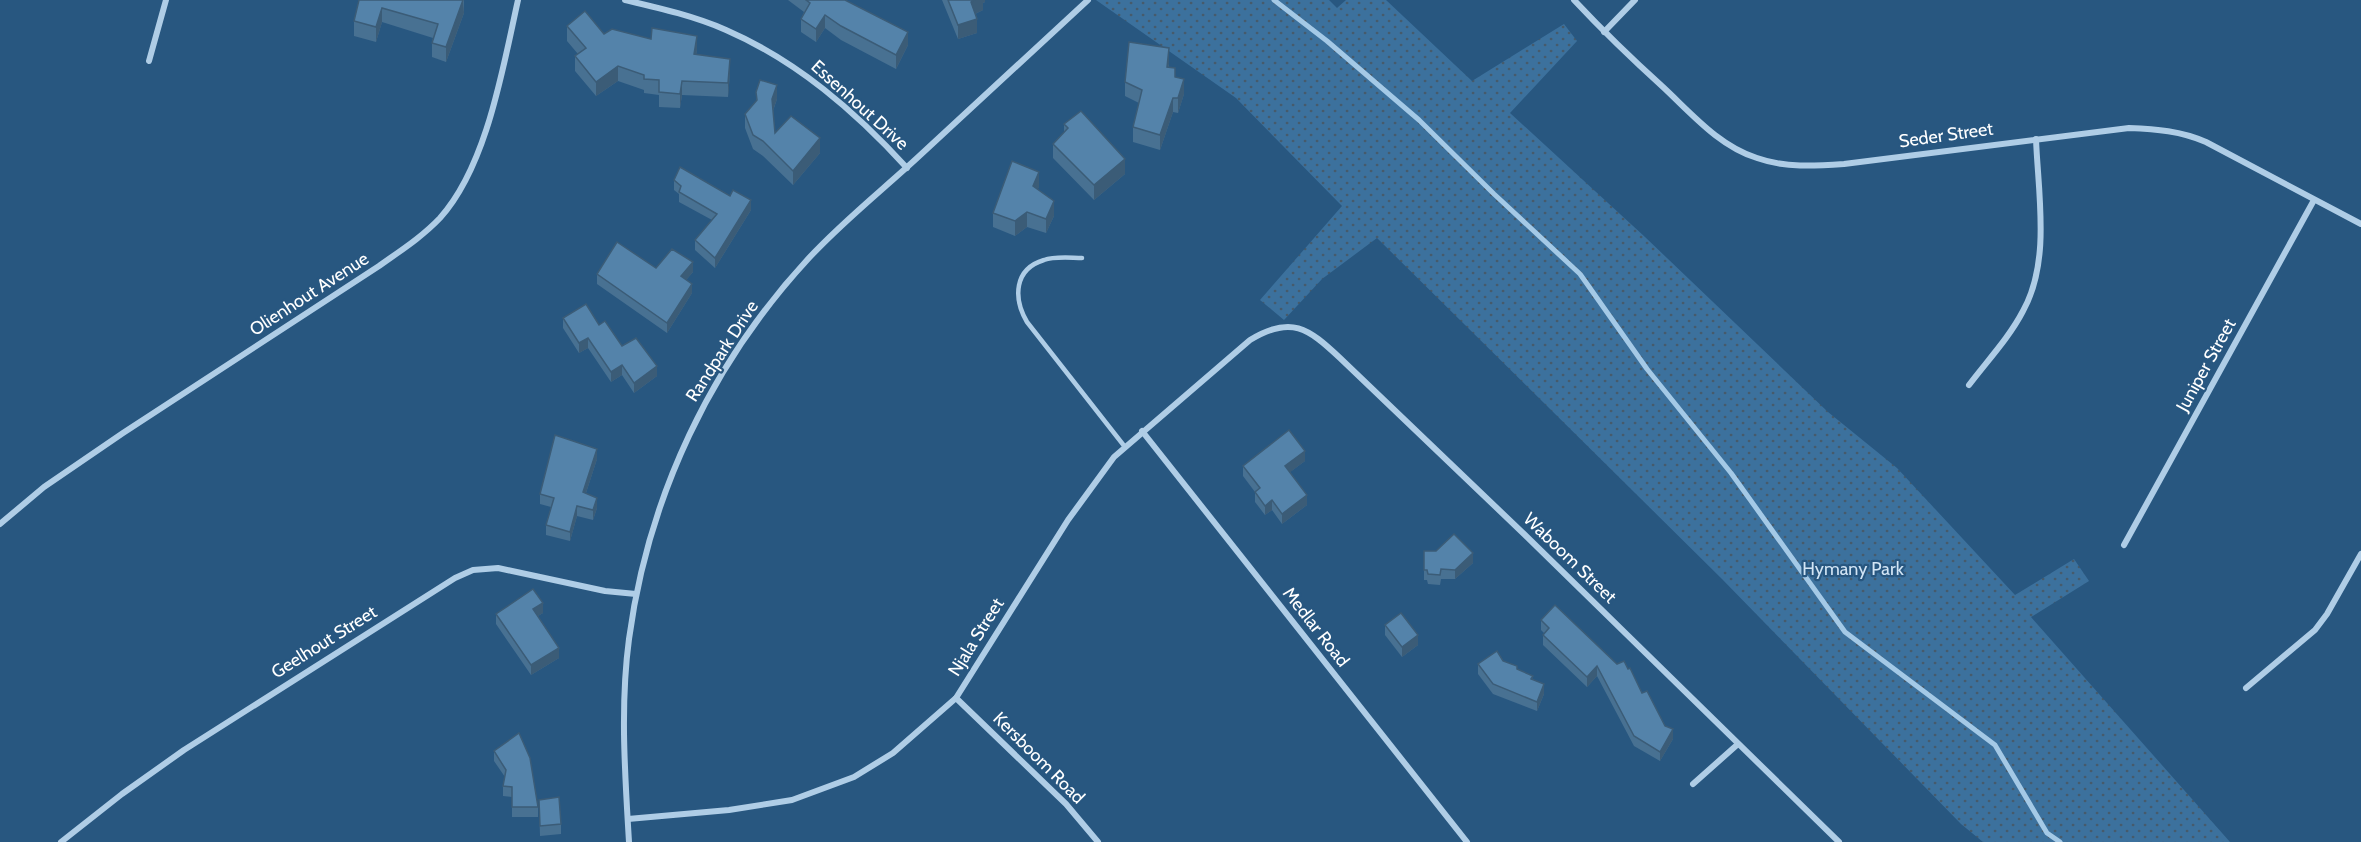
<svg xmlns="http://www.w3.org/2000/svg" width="2361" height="842" font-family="Cabin,sans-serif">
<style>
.park{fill:url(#park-dots)}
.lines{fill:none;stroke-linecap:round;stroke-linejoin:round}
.stream{stroke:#a4c9e6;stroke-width:5}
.lane{stroke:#afcde6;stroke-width:4.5}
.street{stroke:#afcde6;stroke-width:6}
.wall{fill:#487192}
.shaded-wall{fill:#3b5c77}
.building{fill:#5483aa;stroke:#3b5c77;stroke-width:1.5}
.labels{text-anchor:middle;stroke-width:4.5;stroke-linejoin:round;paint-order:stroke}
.street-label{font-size:18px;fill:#fff;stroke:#285780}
.park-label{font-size:18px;fill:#d2e5f5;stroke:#285780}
</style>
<defs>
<pattern id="park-dots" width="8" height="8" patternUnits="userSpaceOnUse" patternTransform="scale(1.5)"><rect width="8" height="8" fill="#3c719d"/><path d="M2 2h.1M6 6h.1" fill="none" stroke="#465b6c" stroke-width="1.8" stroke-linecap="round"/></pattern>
</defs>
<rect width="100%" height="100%" fill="#285780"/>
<polygon class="park" points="1096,0 1329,0 1337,8 1346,0 1386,0 1472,81 1564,24 1577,41 1510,113 1645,237 1828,412 1897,468 2015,595 2074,559 2089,581 2031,617 2230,842 1983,842 1961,824 1722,579 1377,238 1322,279 1284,320 1260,300 1342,206 1236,98"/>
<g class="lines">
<polyline class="stream" points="1274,0 1327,41 1419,120 1494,194 1580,274 1647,369 1731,473 1845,632 1995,745 2047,833 2060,842"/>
<path class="lane" d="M1082,258C1071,258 1055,256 1044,260C1014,269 1013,298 1027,322L1125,447"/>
<g class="street">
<path d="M625,0C659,8 694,16 726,30C797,61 855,111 907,168"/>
<path d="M1574,0C1602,30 1632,59 1663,87C1692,114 1719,146 1757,158C1785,168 1815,166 1844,164L2129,128C2156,129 2181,131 2206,142L2361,224"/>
<polyline points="1604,32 1635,0"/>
<polyline points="149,61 166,0"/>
<path d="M1969,385C1987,361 2009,338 2023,311C2051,261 2038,193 2036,139"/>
<polyline points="1142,431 1467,842"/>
<path d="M0,524L44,487L123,433L379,266C400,251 422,237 440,218C487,166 503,67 518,0"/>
<polyline points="2124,545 2314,200"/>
<polyline points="2246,688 2315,630 2327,614 2361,554"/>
<polyline points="956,698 1066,804 1098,842"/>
<polyline points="1693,784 1738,744"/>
<path d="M628,819L729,810L792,800L854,777L893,753L956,698L1068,520L1114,457L1250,340C1291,315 1308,328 1340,358L1524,534L1839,842"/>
<polyline points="61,842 122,794 184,750 455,578 473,570 498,568 605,591 636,594"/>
<path d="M629,842C625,775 620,706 629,639C648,497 711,364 808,259C841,223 880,192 916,159C974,106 1031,53 1088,0"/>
</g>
</g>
<g class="wall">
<polygon points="359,0 464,0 464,13 446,62 432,57 432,43 433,38 382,22 376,42 354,36 354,21"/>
<polygon points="788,0 845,0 908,45 896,69 841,40 825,28 816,42 801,32 801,19 804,12"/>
<polygon points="942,0 985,0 985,2 983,3 983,10 975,14 977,33 958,39"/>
<polygon points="567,26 697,50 696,55 730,73 728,97 682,95 680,108 659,107 659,95 644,93 644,90 618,81 596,96 575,71 575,56 578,54 567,41"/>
<polygon points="1169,63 1169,68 1184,94 1178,113 1173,112 1160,150 1133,142 1133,127 1139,103 1125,96 1125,82"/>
<polygon points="756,92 777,99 773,111 775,133 820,153 793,185 763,156 753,149 745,128 745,114 756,101"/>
<polygon points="1064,124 1125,174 1094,200 1053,158 1053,144 1064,132"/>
<polygon points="674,180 751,210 715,268 695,250 695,240 712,220 679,202 679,194 674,190"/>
<polygon points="1039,187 1037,190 1054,216 1046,233 1027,227 1015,236 993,227 993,213"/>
<polygon points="656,268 693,272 686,280 692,293 667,333 597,284 597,274"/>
<polygon points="563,318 599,325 622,346 657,376 634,393 622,375 611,382 588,348 579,353 563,328"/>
<polygon points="597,459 586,493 597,508 593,520 577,516 570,541 546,535 546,525 551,507 540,504 540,494"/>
<polygon points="1305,461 1290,472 1307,505 1282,524 1272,510 1265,515 1255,502 1255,492 1243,476 1243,466"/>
<polygon points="1424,551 1473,563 1455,579 1441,579 1440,585 1428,584 1427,580 1424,580"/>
<polygon points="543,613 538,616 559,658 531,675 496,624 496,614"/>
<polygon points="1541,620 1642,693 1673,739 1660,761 1634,746 1597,676 1587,687 1543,645 1543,635 1545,634 1541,630"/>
<polygon points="1385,625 1418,645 1402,657 1385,635"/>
<polygon points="1503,661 1533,679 1544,694 1537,711 1493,694 1478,674 1478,664"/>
<polygon points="494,751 538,807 538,817 512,817 512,797 503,796 503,786 505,777 494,761"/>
<polygon points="539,800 561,824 561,834 540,836"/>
</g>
<g class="shaded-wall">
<polygon points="463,0 464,13 446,62 446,47"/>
<polygon points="974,0 985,0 985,2 983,3 983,10 971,16 971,2"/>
<polygon points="382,8 382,22 376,42 376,27"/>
<polygon points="825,15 825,28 816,42 816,29"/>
<polygon points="977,19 977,33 958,39 958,25"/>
<polygon points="908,32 908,45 896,69 896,55"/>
<polygon points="697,36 697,50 694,69 694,54"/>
<polygon points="1169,48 1169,63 1167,82 1167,67"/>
<polygon points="730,59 730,73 728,97 728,83"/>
<polygon points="618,66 618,81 596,96 596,82"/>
<polygon points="1184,79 1184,94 1178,113 1178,98"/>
<polygon points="682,81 682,95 680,108 680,94"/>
<polygon points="777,85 777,99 772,113 772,99"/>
<polygon points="1173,98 1173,112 1160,150 1160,135"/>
<polygon points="820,138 820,153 793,185 793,171"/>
<polygon points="1125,159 1125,174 1094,200 1094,185"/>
<polygon points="1039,172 1039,187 1033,201 1033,186"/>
<polygon points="751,200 751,210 715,268 715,258"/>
<polygon points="1054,201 1054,216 1046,233 1046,219"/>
<polygon points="1027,212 1027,227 1015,236 1015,221"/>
<polygon points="693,262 693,272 681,286 681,276"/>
<polygon points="692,284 692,293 667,333 667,323"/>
<polygon points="588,338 588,348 579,353 579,343"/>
<polygon points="622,365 622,375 611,382 611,372"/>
<polygon points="657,366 657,376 634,393 634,383"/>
<polygon points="597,449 597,459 583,502 583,492"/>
<polygon points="1305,451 1305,461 1285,476 1285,466"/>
<polygon points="1307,495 1307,505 1282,524 1282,514"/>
<polygon points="597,498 597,508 593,520 593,510"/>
<polygon points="1272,500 1272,510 1265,515 1265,506"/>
<polygon points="577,506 577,516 570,541 570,532"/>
<polygon points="1473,553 1473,563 1455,579 1455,570"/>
<polygon points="543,603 543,613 533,619 533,609"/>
<polygon points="1418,635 1418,645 1402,657 1402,647"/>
<polygon points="559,648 559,658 531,675 531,665"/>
<polygon points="1597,666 1597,676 1587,687 1587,677"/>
<polygon points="1544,684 1544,694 1537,711 1537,702"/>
<polygon points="1673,729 1673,739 1660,761 1660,752"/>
</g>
<g class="building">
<polygon points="359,0 463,0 446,47 432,43 438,24 382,8 376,27 354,21"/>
<polygon points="806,0 845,0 908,32 896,55 841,26 825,15 816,29 801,19 810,3"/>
<polygon points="948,0 974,0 971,2 977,19 958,25"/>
<polygon points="585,11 604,34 612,29 651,39 652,28 697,36 694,54 730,59 728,83 682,81 680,94 659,92 659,80 644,79 644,75 618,66 596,82 575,56 586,48 567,26"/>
<polygon points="1129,42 1169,48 1167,67 1175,68 1175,77 1184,79 1178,98 1173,98 1160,135 1133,127 1142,90 1125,82"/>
<polygon points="760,80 777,85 772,99 775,133 791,116 820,138 793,171 763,141 753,135 745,114 757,100 756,92"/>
<polygon points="1081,111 1125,159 1094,185 1053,144 1068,128 1064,124"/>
<polygon points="1012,161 1039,172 1033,186 1054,201 1046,219 1027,212 1015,221 993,213"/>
<polygon points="680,167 730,196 733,190 751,200 715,258 695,240 717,214 679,192 681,186 674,180"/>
<polygon points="617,242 656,268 672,249 693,262 681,276 692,284 667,323 597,274"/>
<polygon points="586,304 599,325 605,321 622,346 636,338 657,366 634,383 622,365 611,372 588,338 579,343 563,318"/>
<polygon points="1289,430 1305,451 1285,466 1307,495 1282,514 1272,500 1265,506 1255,492 1260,488 1243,466"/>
<polygon points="555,435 597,449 583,492 597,498 593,510 577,506 570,532 546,525 554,498 540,494"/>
<polygon points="1454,534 1473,553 1455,570 1441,569 1440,575 1428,574 1427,570 1424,570 1424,551 1436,551"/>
<polygon points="533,589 543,603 533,609 559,648 531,665 496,614"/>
<polygon points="1555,605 1617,664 1624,661 1628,669 1630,668 1642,693 1647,691 1665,726 1673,729 1660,752 1634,736 1597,666 1587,677 1543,635 1549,628 1541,620"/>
<polygon points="1401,613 1418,635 1402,647 1385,625"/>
<polygon points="1497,651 1503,661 1517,666 1517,669 1533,676 1531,679 1544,684 1537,702 1493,684 1478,664"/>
<polygon points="519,733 530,758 538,807 512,807 512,787 503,786 506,770 494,751"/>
<polygon points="559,797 561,824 540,826 539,800"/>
</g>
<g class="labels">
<g class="street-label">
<text transform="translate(860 105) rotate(42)" y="6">Essenhout Drive</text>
<text transform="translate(1946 135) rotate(-8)" y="6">Seder Street</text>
<text transform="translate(309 294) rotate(-33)" y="6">Olienhout Avenue</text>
<text transform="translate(722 351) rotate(-57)" y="6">Randpark Drive</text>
<text transform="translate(2206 365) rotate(-61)" y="6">Juniper Street</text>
<text transform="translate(1570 558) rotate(44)" y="6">Waboom Street</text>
<text transform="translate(1316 627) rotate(52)" y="6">Medlar Road</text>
<text transform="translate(976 637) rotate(-58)" y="6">Njala Street</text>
<text transform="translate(324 642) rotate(-32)" y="6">Geelhout Street</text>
<text transform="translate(1039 758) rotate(45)" y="6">Kersboom Road</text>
</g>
<g class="park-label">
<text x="1853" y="575">Hymany Park</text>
</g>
</g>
</svg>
